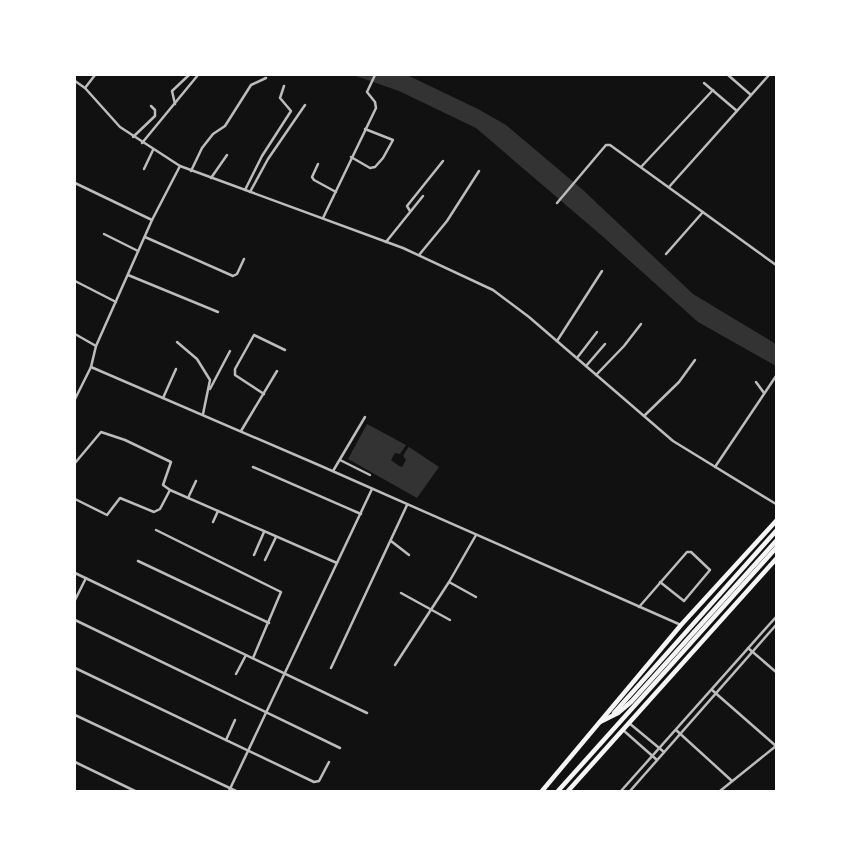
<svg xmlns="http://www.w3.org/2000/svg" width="851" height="866" font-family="'DM Sans',sans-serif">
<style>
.water{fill:#333}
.pier{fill:#111}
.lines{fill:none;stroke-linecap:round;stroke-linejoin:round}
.minor{stroke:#bcbcbc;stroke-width:2.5}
.primary{stroke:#f5f5f5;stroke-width:4.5}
</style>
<rect width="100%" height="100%" fill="#111"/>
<g class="water">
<polygon points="353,75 407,75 478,109 506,125 583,190 693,294 776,344 776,366 698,322 601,235 476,128 399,91"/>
<polygon points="367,424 406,445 439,467 417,498 348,459"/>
</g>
<polygon class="pier" points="406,445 409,446 403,456 406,460 402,467 399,466 391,460 395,453 400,454"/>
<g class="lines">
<g class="minor">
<polyline points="728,75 751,95"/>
<polyline points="75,81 85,88 120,127 180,166 403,248 493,290 529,317 673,441 776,504"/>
<polyline points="704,83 737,111"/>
<polyline points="85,88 95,75"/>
<polyline points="175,104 172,91 189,75"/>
<polyline points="133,137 155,116 155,110 151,106"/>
<polyline points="142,143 198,75"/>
<polyline points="351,157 370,168 375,167 383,158 393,140 365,129"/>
<polyline points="318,164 312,177 314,180 336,192"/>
<polyline points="641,167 713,90"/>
<polyline points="144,169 153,150"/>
<polyline points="191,171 202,148 213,134 225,126 251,85 266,78"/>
<polyline points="211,178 227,155"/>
<polyline points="75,183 152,220"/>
<polyline points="669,187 769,75"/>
<polyline points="245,190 262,156 291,111 280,98 284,86"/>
<polyline points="250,192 268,159 305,105"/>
<polyline points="557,203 606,145 610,145 776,265"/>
<polyline points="410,211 407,206 443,161"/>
<polyline points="323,218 376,108 375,102 367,92 375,75"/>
<polyline points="104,234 138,251"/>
<polyline points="145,237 233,276 237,274 244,259"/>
<polyline points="386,242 423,196"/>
<polyline points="666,254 703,212"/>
<polyline points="419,255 447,221 479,171"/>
<polyline points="128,275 218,312"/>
<polyline points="75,281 116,302"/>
<polyline points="75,334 96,346"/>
<polyline points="557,341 602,271"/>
<polyline points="177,342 197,359 210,380 203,414"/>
<polyline points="577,358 597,332"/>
<polyline points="586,366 605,344"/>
<polyline points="91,367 321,466 681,625"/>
<polyline points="596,375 624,346 641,324"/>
<polyline points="756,382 764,393"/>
<polyline points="210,389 230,351"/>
<polyline points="264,394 235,375 235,369 254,335 285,350"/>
<polyline points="163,398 176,369"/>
<polyline points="75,399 91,367 96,346 152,220 180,166"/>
<polyline points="644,416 679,382 695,360"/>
<polyline points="241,431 277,371"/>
<polyline points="340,460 370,475"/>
<polyline points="75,463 101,432 125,440 171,462 163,485 170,490 337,563"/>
<polyline points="253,467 361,514"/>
<polyline points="715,467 776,376"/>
<polyline points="333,471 365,417"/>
<polyline points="188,498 196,481"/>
<polyline points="75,499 107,515 120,498 154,512 160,509 170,490"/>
<polyline points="213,522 218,511"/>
<polyline points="156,530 281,592 253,658"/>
<polyline points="391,541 409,555"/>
<polyline points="254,555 264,532"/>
<polyline points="265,560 276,537"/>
<polyline points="138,561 269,623"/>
<polyline points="75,573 367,713"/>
<polyline points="449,582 476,597"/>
<polyline points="401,593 450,620"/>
<polyline points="75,600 86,578"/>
<polyline points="639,607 687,552 691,552 710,570 684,601 660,582"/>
<polyline points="75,620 340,748"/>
<polyline points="748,648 776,672"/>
<polyline points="395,665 449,582 476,535"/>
<polyline points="75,668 314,782 319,781 329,762"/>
<polyline points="331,668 407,505"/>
<polyline points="236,674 246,655"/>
<polyline points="712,690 776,746 720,791"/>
<polyline points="75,715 236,791"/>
<polyline points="629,723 664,752"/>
<polyline points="623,730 657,760"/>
<polyline points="676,730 732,781"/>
<polyline points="226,740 235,720"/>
<polyline points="75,762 135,791"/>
<polyline points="229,791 372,489"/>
<polyline points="621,791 776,617"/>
<polyline points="630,791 776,625"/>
</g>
<g class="primary">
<polyline points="614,713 776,531"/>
<polyline points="600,722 618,713 631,702 776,541"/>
<polyline points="542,791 681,625 776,521"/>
<polyline points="558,791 776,548"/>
<polyline points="568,791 776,559"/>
</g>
</g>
<rect width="851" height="866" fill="none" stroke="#ffffff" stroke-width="152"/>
</svg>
